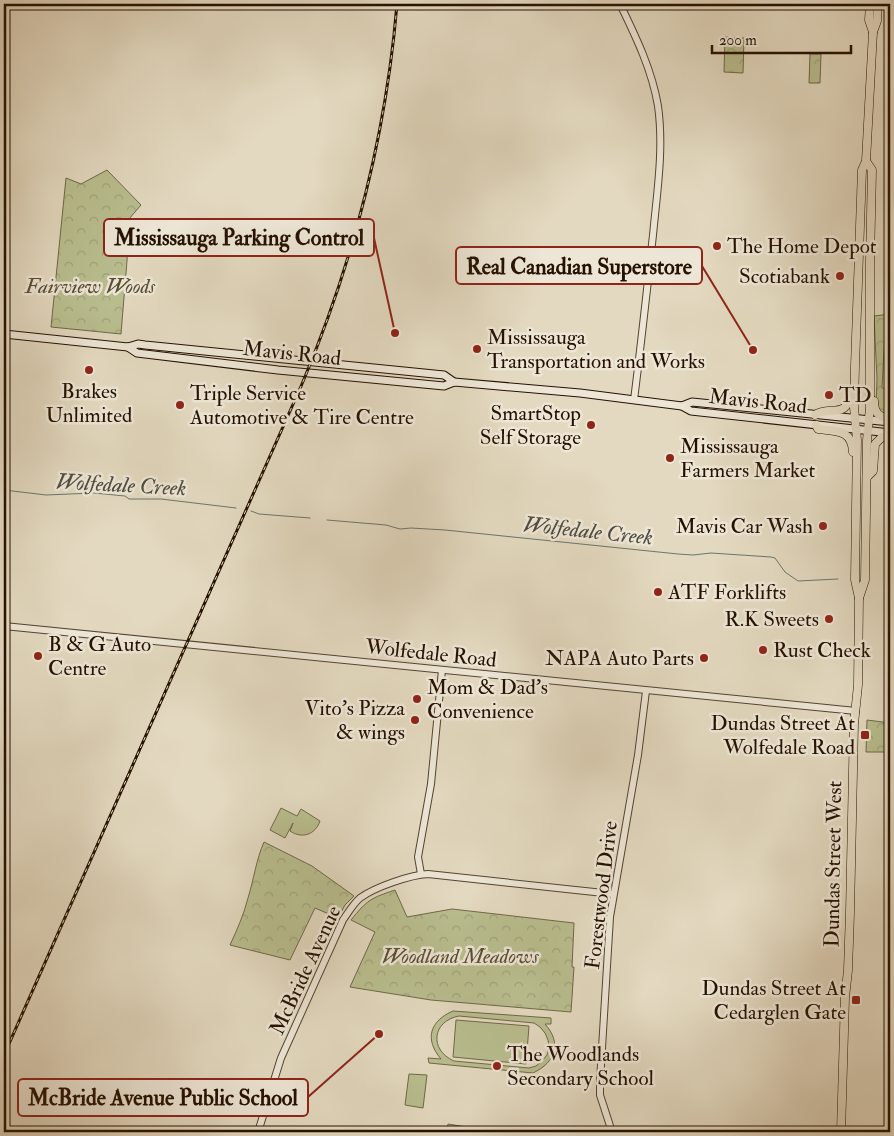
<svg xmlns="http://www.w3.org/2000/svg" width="894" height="1136" font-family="'IM FELL Double Pica',serif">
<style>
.green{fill:#b9be8f;stroke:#6f6848;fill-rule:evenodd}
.forest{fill:url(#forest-crowns);stroke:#6f6848}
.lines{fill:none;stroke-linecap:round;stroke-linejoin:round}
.stream{stroke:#69766f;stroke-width:1}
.tertiary-casing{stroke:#544330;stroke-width:8}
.secondary-casing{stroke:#251100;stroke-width:9}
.primary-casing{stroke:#251100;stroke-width:9}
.tertiary{stroke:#ede6d6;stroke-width:6}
.secondary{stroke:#ede6d6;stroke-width:7}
.primary{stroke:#e3d9c0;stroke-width:8}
.rail-casing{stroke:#251100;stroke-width:3}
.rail{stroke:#ede6d6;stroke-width:1;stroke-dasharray:4;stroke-linecap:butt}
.poi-dot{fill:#8f2418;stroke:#ede6d6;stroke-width:2}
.labels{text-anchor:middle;stroke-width:5;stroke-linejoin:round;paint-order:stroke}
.poi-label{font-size:21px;fill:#251100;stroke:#ede6d6;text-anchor:start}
.park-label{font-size:21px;font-style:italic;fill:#594e32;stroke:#ede6d6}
.street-label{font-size:21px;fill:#251100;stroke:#ede6d6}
.water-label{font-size:22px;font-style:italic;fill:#4d4c41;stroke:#ede6d6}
.leader{fill:none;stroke:#8f2418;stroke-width:2}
.callout-dot{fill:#8f2418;stroke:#ede6d6;stroke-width:2}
.callout{fill:#ede6d6;stroke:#8f2418;stroke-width:2}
.callout-label{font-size:22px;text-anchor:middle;font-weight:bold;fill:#251100}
</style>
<defs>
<pattern id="forest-crowns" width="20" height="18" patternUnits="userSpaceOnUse" patternTransform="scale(1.25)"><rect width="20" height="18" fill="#b9be8f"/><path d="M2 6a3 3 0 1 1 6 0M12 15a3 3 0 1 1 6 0" fill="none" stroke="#9fa27a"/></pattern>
</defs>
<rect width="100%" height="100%" fill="#e3d9c0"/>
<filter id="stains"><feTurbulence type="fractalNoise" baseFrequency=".004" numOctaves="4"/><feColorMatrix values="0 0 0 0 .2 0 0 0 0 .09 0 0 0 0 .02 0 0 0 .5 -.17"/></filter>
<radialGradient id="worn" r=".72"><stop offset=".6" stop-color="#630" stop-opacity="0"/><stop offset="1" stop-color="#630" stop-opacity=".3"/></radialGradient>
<g class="green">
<path d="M281,808L297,816L301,809L320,821C315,835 302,839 290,831L293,823L285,838L270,830Z"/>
<path d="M453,1011L551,1018V1024H545C562,1043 556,1062 533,1073L429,1063L428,1058L441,1059C424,1039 430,1021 453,1011ZM459,1016L534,1023L540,1027L545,1033L548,1040L549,1047L547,1055L542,1061L536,1066L529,1068L454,1061C429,1050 432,1021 459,1016Z"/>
<polygon points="456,1020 529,1026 526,1064 453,1057"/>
<polygon points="409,1074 427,1075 423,1108 405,1105"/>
</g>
<g class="forest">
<polygon points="725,37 744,38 743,73 724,72"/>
<polygon points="810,54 821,54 820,83 809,83"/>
<polygon points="107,170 141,205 129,219 127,261 121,334 51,327 66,178 81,184"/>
<polygon points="890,314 885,333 882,388 890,389 890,416 881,412 876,404 877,379 874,316"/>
<polygon points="867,720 890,723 890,752 866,752"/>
<path d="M264,842L312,866L354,896L345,905L338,918L315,908L290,960L230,945C237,930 244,914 248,898C254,879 256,860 264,842Z"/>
<path d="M395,890L407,917L452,909L574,923L572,967H574L571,1012L431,1000L350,987L375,932L351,920C367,900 371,898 395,890Z"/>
<polygon points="448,1124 479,1129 479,1132 447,1132"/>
</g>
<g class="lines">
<g class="stream">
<polyline points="4,490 46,495 94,493 125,496 129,499 161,499 236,508"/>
<polyline points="251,511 259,514 310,518"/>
<polyline points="327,520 386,525 400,529 411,528 445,530 678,554 693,555 711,553 771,557 775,558 785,572 798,581 838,579"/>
</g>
<g class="tertiary-casing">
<g id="tertiary">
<path d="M620,4C636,37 652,70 658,106C664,149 657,192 653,235C647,290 641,345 634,400"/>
<polyline points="4,626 856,711"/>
<polyline points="421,874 418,857 431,784 442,670"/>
<path d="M258,1132L281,1058L343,920C348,913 353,904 360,898C375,887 410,875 428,874L613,894"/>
<polyline points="612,1132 600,1095 600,1081 610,917 638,755 646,691"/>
</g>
</g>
<g class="secondary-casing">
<g id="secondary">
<polyline points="4,334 128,347 138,344 145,345 444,375 454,382"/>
<polyline points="128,347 137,353 278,370 444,386 454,382 580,393 682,406 691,411 890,433"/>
<polyline points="682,406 692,402 890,422"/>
</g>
</g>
<g class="primary-casing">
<g id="primary">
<polyline points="870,4 869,20 873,32"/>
<path d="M874,401C874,413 879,417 890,419"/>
<path d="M815,415C829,404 849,422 850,390"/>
<path d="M816,425L818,429C835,431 852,429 853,452"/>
<polyline points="867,477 873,471 875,444 882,437 890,436"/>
<polyline points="859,598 865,580 867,440 870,407 870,261 872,170 866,161"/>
<polyline points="841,1132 845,998 848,970 850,913 854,724 858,685 859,598 855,580 857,440 854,407 855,366 862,170 866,161 873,32 877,21 878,4"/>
</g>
</g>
<use href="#tertiary" class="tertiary"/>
<use href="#secondary" class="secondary"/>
<use href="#primary" class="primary"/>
<g class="rail-casing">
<path id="rail" d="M4,1055L302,384C353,263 386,135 397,4"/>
</g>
<use href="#rail" class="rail"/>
</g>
<g class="poi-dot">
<circle cx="717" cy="246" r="5"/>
<circle cx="840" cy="276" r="5"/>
<circle cx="477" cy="349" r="5"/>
<circle cx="89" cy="370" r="5"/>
<circle cx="829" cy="395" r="5"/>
<circle cx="180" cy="405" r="5"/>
<circle cx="591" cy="425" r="5"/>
<circle cx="670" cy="458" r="5"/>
<circle cx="823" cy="526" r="5"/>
<circle cx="658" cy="592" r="5"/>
<circle cx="829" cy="619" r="5"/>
<circle cx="763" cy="650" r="5"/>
<circle cx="38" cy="656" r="5"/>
<circle cx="704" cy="658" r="5"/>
<circle cx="417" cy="699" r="5"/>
<circle cx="415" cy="720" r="5"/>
<rect x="860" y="730" width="10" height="10" rx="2.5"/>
<rect x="851" y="995" width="10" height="10" rx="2.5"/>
<circle cx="497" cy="1066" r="5"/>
</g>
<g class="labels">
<g class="poi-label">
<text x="727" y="253">The Home Depot</text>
<text x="830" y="283" text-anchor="end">Scotiabank</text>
<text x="487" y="344">Mississauga<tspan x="487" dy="24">Transportation and Works</tspan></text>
<text x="89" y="398" text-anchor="middle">Brakes<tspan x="89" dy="24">Unlimited</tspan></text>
<text x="190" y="400">Triple Service<tspan x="190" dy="24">Automotive &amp; Tire Centre</tspan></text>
<text x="839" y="402">TD</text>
<text x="581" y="420" text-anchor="end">SmartStop<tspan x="581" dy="24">Self Storage</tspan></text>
<text x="680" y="453">Mississauga<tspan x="680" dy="24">Farmers Market</tspan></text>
<text x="813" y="533" text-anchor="end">Mavis Car Wash</text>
<text x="668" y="599">ATF Forklifts</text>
<text x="819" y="626" text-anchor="end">R.K Sweets</text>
<text x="48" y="651">B &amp; G Auto<tspan x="48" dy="24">Centre</tspan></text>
<text x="773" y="657">Rust Check</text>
<text x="694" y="665" text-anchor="end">NAPA Auto Parts</text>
<text x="427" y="694">Mom &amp; Dad's<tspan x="427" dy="24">Convenience</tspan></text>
<text x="405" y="715" text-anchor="end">Vito's Pizza<tspan x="405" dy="24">&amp; wings</tspan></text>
<text x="855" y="730" text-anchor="end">Dundas Street At<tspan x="855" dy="24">Wolfedale Road</tspan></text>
<text x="846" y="995" text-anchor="end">Dundas Street At<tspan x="846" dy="24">Cedarglen Gate</tspan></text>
<text x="507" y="1061">The Woodlands<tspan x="507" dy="24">Secondary School</tspan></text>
</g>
<g class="park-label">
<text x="90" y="293">Fairview Woods</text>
<text x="460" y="963">Woodland Meadows</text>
</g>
<g class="street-label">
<text transform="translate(292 353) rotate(6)" y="7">Mavis Road</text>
<text transform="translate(758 401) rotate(6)" y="7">Mavis Road</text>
<text transform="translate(431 653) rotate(6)" y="7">Wolfedale Road</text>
<text transform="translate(833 864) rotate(-89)" y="7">Dundas Street West</text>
<text transform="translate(601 895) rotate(-83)" y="7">Forestwood Drive</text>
<text transform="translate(305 970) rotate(-65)" y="7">McBride Avenue</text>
</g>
<g class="water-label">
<text transform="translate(121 484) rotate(3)" y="8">Wolfedale Creek</text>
<text transform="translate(588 530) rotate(6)" y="8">Wolfedale Creek</text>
</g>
</g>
<path class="leader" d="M395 333L374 238M753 350L702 266M379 1034L308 1097"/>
<g class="callout-dot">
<circle cx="395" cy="333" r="5"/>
<circle cx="753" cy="350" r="5"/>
<circle cx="379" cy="1034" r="5"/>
</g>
<g class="callout">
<rect x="104" y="219" width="270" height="37" rx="5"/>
<rect x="456" y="247" width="246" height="37" rx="5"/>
<rect x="18" y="1079" width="290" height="37" rx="5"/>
</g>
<g class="callout-label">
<text x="239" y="245">Mississauga Parking Control</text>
<text x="579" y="274">Real Canadian Superstore</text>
<text x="163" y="1105">McBride Avenue Public School</text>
</g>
<rect width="894" height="1136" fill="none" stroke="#e3d9c0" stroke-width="20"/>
<rect x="5" y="5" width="884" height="1126" fill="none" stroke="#251100" stroke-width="2.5"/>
<rect x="10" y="10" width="874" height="1116" fill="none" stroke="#251100"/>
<path d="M712 45v8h139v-8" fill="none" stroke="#251100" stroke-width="2.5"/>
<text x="719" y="45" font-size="15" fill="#251100" stroke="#ede6d6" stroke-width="4" paint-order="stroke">200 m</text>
<rect width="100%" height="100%" filter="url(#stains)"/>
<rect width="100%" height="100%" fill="url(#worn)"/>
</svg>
